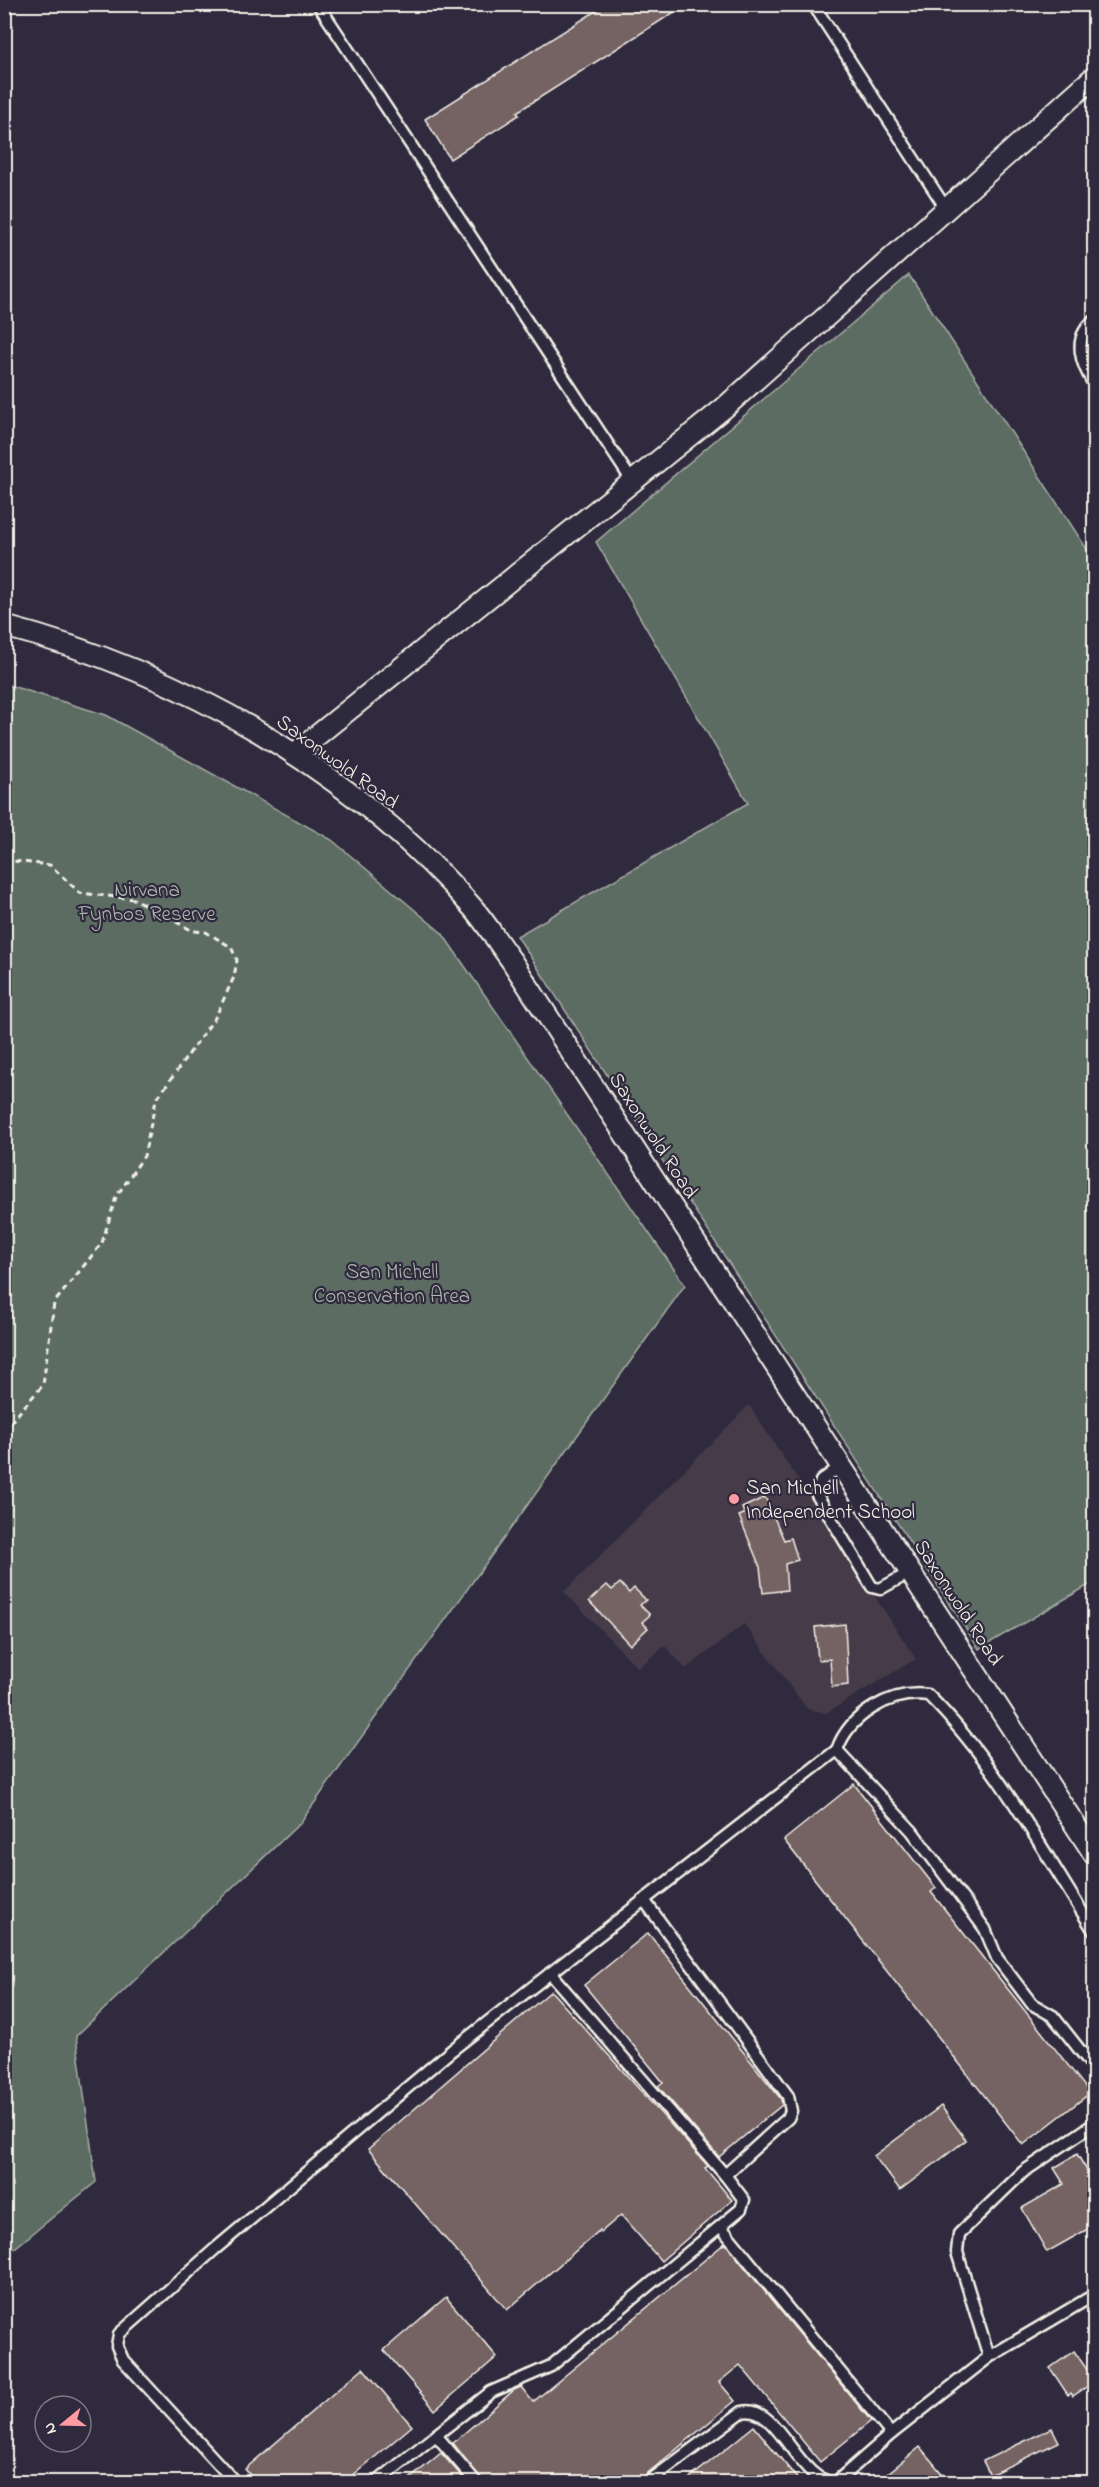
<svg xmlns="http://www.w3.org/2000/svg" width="1099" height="2487" font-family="'Indie Flower',sans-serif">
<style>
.built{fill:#443b48}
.green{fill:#5c6c64;stroke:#a8aea6;stroke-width:1.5}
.building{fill:#756262;stroke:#f4f1e8;stroke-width:1.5}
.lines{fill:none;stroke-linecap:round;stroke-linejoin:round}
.lane-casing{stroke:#f4f1e8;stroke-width:15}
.street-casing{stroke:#f4f1e8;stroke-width:24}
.path{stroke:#f4f1e8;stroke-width:3;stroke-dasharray:6 4.5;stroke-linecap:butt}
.lane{stroke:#2f2a3d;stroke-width:10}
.street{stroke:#2f2a3d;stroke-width:20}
.poi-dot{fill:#ff9aa2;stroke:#2f2a3d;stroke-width:2}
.labels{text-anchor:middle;stroke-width:4.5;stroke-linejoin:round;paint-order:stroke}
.street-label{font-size:21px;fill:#f4f1e8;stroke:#2f2a3d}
.park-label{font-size:21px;fill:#b0b5ad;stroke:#2f2a3d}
.poi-label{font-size:21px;fill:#f4f1e8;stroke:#2f2a3d;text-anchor:start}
</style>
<rect width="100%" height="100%" fill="#2f2a3d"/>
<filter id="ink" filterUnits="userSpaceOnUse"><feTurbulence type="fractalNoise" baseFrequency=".0167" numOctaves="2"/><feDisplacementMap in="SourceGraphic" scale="12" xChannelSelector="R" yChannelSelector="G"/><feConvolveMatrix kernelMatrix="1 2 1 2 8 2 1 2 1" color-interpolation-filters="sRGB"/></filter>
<g filter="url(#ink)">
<polygon class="built" points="749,1405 916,1659 826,1713 807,1709 744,1624 686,1669 665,1646 638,1668 564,1592"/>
<g class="green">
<polygon points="909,275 1094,560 1094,1582 979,1649 517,936 748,803 596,542"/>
<polygon points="5,684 106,715 332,840 442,933 685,1285 300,1823 76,2036 96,2182 5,2256"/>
</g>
<g class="building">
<polygon points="607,4 687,4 517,112 519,115 450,159 425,119"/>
<polygon points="765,1497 784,1540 791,1538 798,1560 785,1564 787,1590 763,1593 760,1567 739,1516 744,1514 742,1508"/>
<polygon points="620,1583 629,1593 634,1588 646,1600 640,1605 650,1615 642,1622 648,1628 630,1645 589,1601 607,1585 612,1590"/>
<polygon points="845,1624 848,1685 832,1687 830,1659 818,1660 815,1627"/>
<polygon points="854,1784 936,1888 931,1892 1090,2093 1023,2145 784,1840"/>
<polygon points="648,1933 781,2099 782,2105 719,2157 658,2086 663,2082 584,1985"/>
<polygon points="551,1991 708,2166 705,2168 732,2200 661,2261 621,2215 601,2232 600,2230 507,2310 368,2149"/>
<polygon points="941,2106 966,2140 900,2190 874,2156"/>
<polygon points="1077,2154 1095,2184 1095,2225 1047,2252 1022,2208 1064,2184 1054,2168"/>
<polygon points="725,2243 871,2421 820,2462 740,2365 719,2382 735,2401 638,2481 596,2475 602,2482 483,2482 453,2443 514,2390 521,2387 533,2402"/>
<polygon points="446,2297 497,2357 435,2410 384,2350"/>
<polygon points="1074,2351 1095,2381 1073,2396 1071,2393 1068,2395 1050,2368"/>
<polygon points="363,2368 412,2426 345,2482 256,2482 245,2469"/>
<polygon points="754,2426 800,2482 685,2482"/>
<polygon points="1052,2428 1059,2442 990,2475 983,2461"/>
<polygon points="920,2447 949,2482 877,2482"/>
<polygon points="441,2453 467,2482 406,2482"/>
</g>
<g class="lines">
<g class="lane-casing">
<g id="lane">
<polyline points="318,4 632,481"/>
<polyline points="813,4 947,210"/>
<path d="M1094,321C1071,338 1082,366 1094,384"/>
<polyline points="842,1465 821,1481 817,1495 872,1587 880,1589 911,1572"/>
<path d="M837,1750C849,1715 891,1690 928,1695C996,1762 1043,1851 1094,1931"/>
<polyline points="644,1900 837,1750 912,1831 971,1910 985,1929 997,1958 1032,2004 1053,2016 1094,2068"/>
<polyline points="550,1973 725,2175"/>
<polyline points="721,2227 891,2434"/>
<polyline points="989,2357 957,2252 959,2234 1023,2172 1094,2124"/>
<polyline points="235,2482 123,2360 117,2346 119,2334 215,2249 452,2050 644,1900 788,2096 791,2111 788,2118 725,2175 744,2200 741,2209 551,2366 491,2392 436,2435"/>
<polyline points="377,2482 436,2435 476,2482"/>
<path d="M648,2482L742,2412C779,2402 798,2485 836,2482L891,2434L989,2357L1094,2295"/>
</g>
</g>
<g class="street-casing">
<g id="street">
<path d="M4,626C182,673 351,769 473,908C487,924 498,943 511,960L1094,1854"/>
<polyline points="294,754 724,408 1094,77"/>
</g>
</g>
<polyline class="path" points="4,860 50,865 80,893 134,899 193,931 206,932 231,947 237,960 234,977 216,1016 156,1100 144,1156 116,1197 102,1243 54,1303 43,1385 4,1430"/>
<use href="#lane" class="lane"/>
<use href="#street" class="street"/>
</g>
</g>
<circle class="poi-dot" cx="734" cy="1499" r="6"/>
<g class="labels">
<g class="street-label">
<text transform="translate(338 761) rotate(36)" y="7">Saxonwold Road</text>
<text transform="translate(654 1135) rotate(57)" y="7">Saxonwold Road</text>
<text transform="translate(959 1602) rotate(57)" y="7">Saxonwold Road</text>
</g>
<g class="park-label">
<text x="147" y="896">Nirvana<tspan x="147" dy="24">Fynbos Reserve</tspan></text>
<text x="392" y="1278">San Michell<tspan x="392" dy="24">Conservation Area</tspan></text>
</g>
<g class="poi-label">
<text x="746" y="1494">San Michell<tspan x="746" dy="24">Independent School</tspan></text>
</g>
</g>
<rect width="1099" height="2487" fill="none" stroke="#2f2a3d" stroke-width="24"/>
<rect x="12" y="12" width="1075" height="2463" fill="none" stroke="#f4f1e8" stroke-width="2" filter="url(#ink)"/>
<g transform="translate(63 2424) rotate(251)"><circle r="28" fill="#2f2a3d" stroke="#7e7a81" stroke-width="1.5"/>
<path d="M0-4.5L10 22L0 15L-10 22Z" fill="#ff9aa2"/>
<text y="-9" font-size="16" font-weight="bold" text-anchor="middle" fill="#f4f1e8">N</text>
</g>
</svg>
